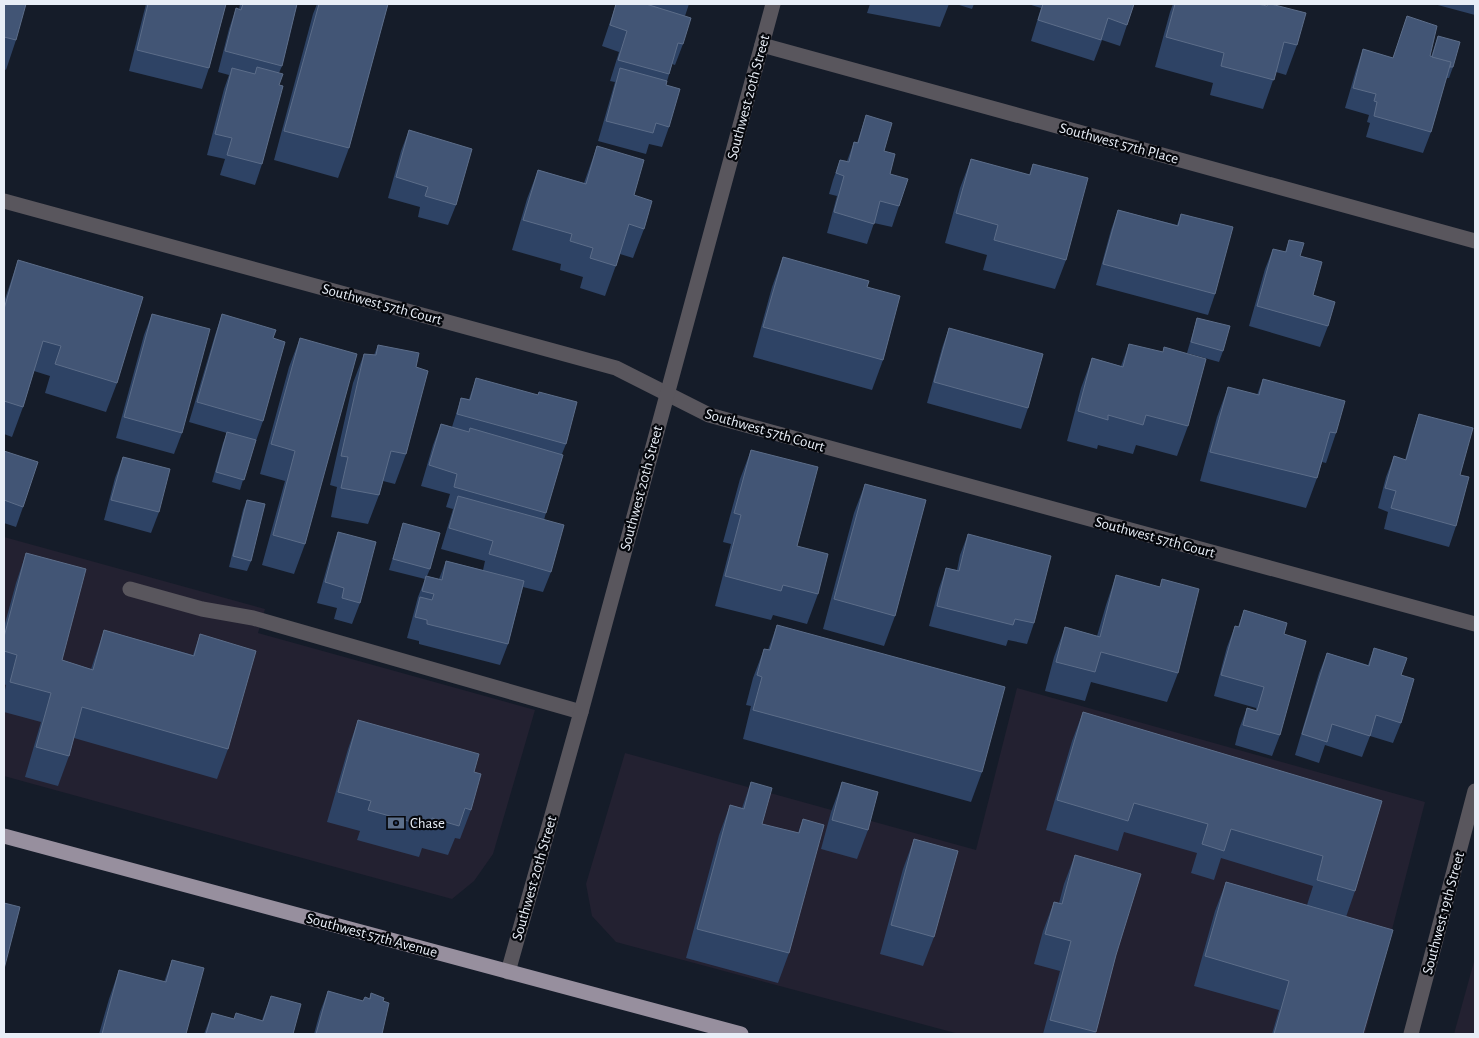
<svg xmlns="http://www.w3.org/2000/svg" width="1479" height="1038" font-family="'Alegreya Sans',sans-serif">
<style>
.commercial{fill:#232131}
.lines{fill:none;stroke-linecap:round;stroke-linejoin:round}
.minor{stroke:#59565d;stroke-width:15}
.major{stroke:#978f9e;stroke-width:15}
.wall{fill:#2e4365}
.building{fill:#425575;stroke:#5c6d89}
.labels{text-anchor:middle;stroke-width:4.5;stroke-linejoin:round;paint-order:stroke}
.street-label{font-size:15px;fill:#e8eef7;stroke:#05070c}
.poi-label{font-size:15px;fill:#e8eef7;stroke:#05070c;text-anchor:start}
</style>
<rect width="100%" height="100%" fill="#151c29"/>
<g class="commercial">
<polygon points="4,537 265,609 258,633 535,710 493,854 474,881 452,899 4,776"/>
<polygon points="1017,688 1425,802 1365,1034 959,1034 616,942 592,916 586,884 625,753 976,850"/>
<polygon points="1475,958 1475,1034 1454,1034"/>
</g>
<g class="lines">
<g class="minor">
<polyline points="762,45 1475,241"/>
<polyline points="4,201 616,368 709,415 1475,624"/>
<polyline points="130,589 202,609 253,618 581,712"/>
<polyline points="508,972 581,712 773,4"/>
<polyline points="1411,1034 1475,791"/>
</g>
<polyline class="major" points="4,836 741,1034"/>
</g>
<g class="wall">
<polygon points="4,4 16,40 6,70 4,69"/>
<polygon points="146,4 226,4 209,68 202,89 129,71"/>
<polygon points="240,4 297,4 282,66 279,73 279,85 262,164 255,185 220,175 225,159 207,155 224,89 229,75 218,72 229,29 236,8 239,9"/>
<polygon points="317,4 388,4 349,148 338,178 274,160 313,14"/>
<polygon points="616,4 689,4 685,16 683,44 675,65 672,64 666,85 669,127 662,147 649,144 646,154 598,141 615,82 610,81 619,52 602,46"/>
<polygon points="870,4 949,4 940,27 867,13"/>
<polygon points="956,4 974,4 972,9"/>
<polygon points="1028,4 1134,4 1120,46 1102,40 1094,61 1031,41 1041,8"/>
<polygon points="1173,4 1258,4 1297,45 1286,75 1276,72 1263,109 1210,95 1213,83 1155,67 1170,12"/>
<polygon points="1434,4 1475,4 1475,15"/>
<polygon points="1407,16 1430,56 1431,57 1438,36 1453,67 1449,78 1446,78 1431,132 1423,153 1366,137 1370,123 1367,122 1369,115 1345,108 1356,70 1363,49 1393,58"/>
<polygon points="866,115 884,151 890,174 899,206 892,227 874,223 867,244 827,233 837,196 829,194 833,180 840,160 847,161 854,142 857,143"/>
<polygon points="409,130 456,205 448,225 418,217 420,207 388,198 401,151"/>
<polygon points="597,146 634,195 644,229 633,258 620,254 605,296 580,288 583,277 560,270 561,264 512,250 527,199 538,170 584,183"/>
<polygon points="971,159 1029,175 1033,164 1066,260 1055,289 983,270 987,255 945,243 960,188"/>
<polygon points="1118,210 1177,225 1181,214 1215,294 1208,315 1096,285 1111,230"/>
<polygon points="1289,240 1300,256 1313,295 1328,326 1320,347 1249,326 1265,269 1273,249 1285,252"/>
<polygon points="783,257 867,287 883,360 872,390 753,357 772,287"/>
<polygon points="18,260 117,383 106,412 45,393 50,376 34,371 23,407 12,437 4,434 4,302"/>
<polygon points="152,314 182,433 174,454 116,438 144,335"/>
<polygon points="222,314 273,338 263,421 256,441 255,441 240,490 212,482 223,443 227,433 189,422 215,335"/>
<polygon points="1197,318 1223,351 1219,362 1187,353"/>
<polygon points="949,328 1028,408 1021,429 927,403 942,348"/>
<polygon points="300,338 305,544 294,574 262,565 285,481 260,474 289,367"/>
<polygon points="1129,344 1188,426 1177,456 1136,445 1133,454 1098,445 1097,449 1067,441 1081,388 1092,358 1121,366"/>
<polygon points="378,345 416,367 406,454 395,484 383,481 379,495 368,524 331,517 337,487 330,485 353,383 364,354 374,355"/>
<polygon points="476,378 566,444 562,454 544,520 551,572 543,592 523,587 508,644 500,665 419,644 419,641 407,638 418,597 425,579 389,570 403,523 430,569 427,576 439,579 446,561 483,570 485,561 441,549 453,509 446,507 450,494 421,486 433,445 441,424 452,427 461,398 469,399"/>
<polygon points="1263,379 1336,433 1326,463 1322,462 1317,478 1306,508 1200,481 1217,417 1228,387 1257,395"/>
<polygon points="1419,414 1460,475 1456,526 1449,547 1384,529 1388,512 1378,508 1386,477 1394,456 1405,460 1412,435"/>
<polygon points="751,450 797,546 818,594 807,624 773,615 771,620 715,606 731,544 723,542 740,479"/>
<polygon points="4,451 23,507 16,527 4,523"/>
<polygon points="123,457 159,512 151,533 104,520 115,478"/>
<polygon points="865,484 895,616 884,646 823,629 854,513"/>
<polygon points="247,500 251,561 247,571 229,567 243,510"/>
<polygon points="338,532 360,603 352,624 334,619 337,608 317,603 331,553"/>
<polygon points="968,534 1034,623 1027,644 1008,640 1006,646 929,626 939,588 946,568 957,570 960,555"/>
<polygon points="26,553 62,660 91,669 104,630 193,655 200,634 228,749 217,779 74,738 69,756 58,786 25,777 41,722 4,712 4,695 6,685 4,684 4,627 16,583"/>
<polygon points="1116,575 1160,587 1162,579 1178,673 1167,702 1091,682 1085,701 1045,691 1054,657 1065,627 1097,636 1106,605"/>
<polygon points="1244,610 1284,634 1280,735 1272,756 1235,745 1239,729 1247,708 1256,711 1256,708 1214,696 1227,647 1235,626 1238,627"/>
<polygon points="777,625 982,772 971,802 743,739 751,706 746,705 753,678 764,649 768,650"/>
<polygon points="1374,648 1401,675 1401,723 1393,743 1370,736 1362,757 1325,745 1319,763 1295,755 1319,673 1327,653 1368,665"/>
<polygon points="1083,712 1382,801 1355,891 1346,917 1363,1034 1272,1034 1279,1010 1194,986 1215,911 1226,882 1307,905 1313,886 1221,858 1214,880 1191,873 1197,853 1124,832 1118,851 1046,830 1072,741"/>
<polygon points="358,720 474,772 471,810 460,839 455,838 448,855 422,848 419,857 357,840 360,831 327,822 348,749"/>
<polygon points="751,782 762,824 798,833 803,819 789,953 778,983 686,958 719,835 730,805 742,808"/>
<polygon points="842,782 868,830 857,859 821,849 831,812"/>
<polygon points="914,839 934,937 923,966 880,954 903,869"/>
<polygon points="1075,855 1116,955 1095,1034 1043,1034 1060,971 1034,964 1043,931 1054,902 1059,903 1064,884"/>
<polygon points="172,960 186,1034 99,1034 109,999 119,970 164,982"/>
<polygon points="328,991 363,1001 369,999 371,993 383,1001 382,1034 314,1034 320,1012"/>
<polygon points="271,996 293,1034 204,1034 212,1013 234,1019 262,1020"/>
</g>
<g class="building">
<polygon points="4,4 26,4 16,40 4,37"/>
<polygon points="148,4 226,4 209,68 137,50"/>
<polygon points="243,4 297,4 282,66 225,51 236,8 241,10"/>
<polygon points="319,4 388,4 349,148 284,131"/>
<polygon points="616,4 646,4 691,18 683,44 678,43 669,74 618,60 627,31 610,25"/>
<polygon points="1043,4 1134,4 1127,25 1108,18 1101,40 1038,20"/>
<polygon points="1175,4 1258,4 1267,6 1268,4 1271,4 1306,13 1297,45 1284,42 1274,80 1221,66 1224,53 1166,37"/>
<polygon points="1407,16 1437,26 1430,56 1451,62 1431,132 1374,116 1377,102 1374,101 1376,94 1353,88 1363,49 1393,58"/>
<polygon points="1438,36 1460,42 1453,67 1450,67 1451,62 1432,57"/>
<polygon points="257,67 283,74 279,85 283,86 262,164 227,155 232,138 215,134 232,68 255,74"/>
<polygon points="620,68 667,81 666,85 680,89 669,127 656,123 653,133 606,121"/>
<polygon points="866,115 892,123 884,151 895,154 890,174 908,179 899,206 880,201 874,224 834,212 844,176 836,173 840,160 849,162 854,142 858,143"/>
<polygon points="409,130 472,149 456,205 425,196 428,187 396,177"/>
<polygon points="597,146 644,160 634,195 652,201 644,229 629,224 616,266 590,258 593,248 570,241 572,234 523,220 538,170 586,184"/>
<polygon points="971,159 1030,175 1033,164 1088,178 1066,260 994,240 998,225 956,213"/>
<polygon points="1118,210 1178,226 1181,214 1233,227 1215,294 1103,264"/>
<polygon points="1289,240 1304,243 1300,256 1322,262 1313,295 1335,302 1328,326 1257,306 1273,249 1286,252"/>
<polygon points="783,257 869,281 867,287 900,296 883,360 763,327"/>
<polygon points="18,260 143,297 117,383 55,364 61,346 43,341 23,407 4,401 4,309"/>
<polygon points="152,314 210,329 182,433 124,417"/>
<polygon points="222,314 276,330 273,338 285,342 263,421 197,402"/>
<polygon points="1197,318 1230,326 1223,351 1191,342"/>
<polygon points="949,328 1043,354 1028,408 934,382"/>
<polygon points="300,338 357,354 305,544 273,535 295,451 271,444"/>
<polygon points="1129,344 1163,352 1164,347 1206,359 1188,426 1146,415 1143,425 1108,415 1108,420 1078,411 1092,358 1123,367"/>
<polygon points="378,345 419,353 416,367 428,371 406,454 391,451 379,495 341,488 348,457 341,456 364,354 376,355"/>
<polygon points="476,378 538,395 539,392 577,402 566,444 457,414 461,398 470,400"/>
<polygon points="1263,379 1345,401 1336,433 1330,432 1317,478 1210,452 1228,387 1259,395"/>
<polygon points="1419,414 1473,428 1460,475 1469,477 1456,526 1391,508 1396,491 1385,488 1394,456 1406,460"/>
<polygon points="441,424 469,432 470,428 563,455 546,513 454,487 457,474 429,465"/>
<polygon points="227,432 256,440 244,480 216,472"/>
<polygon points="751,450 818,467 797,546 828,554 818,594 783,585 781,591 725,576 741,515 734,513"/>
<polygon points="4,451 38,462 23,507 4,500"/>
<polygon points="123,457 170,469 159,512 111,500"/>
<polygon points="865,484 926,500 895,616 834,599"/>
<polygon points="458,496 564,525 551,572 489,554 493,541 449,528"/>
<polygon points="247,500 265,504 251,561 233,556"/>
<polygon points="403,523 440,533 430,569 393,559"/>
<polygon points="338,532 376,542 360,603 342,598 344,588 325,582"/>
<polygon points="968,534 1051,556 1034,623 1015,619 1013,625 937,606 946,568 959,571"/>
<polygon points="26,553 86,569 62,660 93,670 104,630 194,656 200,634 256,651 228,749 82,707 69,756 36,747 51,693 10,682 17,655 4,651 4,637"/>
<polygon points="446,561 524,581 508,644 427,624 427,620 415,617 420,597 432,600 434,594 422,591 426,576 442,580"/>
<polygon points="1116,575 1160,587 1162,579 1199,589 1178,673 1101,652 1095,672 1056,662 1065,627 1100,637"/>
<polygon points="1244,610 1287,623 1284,634 1306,641 1280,735 1243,725 1247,708 1257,711 1264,687 1221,675 1235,626 1239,627"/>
<polygon points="777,625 1005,687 982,772 753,710 762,677 757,675 764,649 770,650"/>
<polygon points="1374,648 1407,658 1401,675 1414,679 1401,723 1376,715 1370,736 1332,724 1327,742 1302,734 1327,653 1369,666"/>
<polygon points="1083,712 1382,801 1355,891 1317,880 1323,856 1231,829 1224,851 1202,844 1208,824 1134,803 1128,821 1057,800"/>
<polygon points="358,720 479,754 474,772 481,774 471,810 465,808 459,826 432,818 430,827 368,810 371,801 338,792"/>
<polygon points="751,782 772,788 762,824 799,833 803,819 824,825 789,953 697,929 730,805 744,809"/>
<polygon points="842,782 878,792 868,830 832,820"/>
<polygon points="914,839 958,851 934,937 891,925"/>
<polygon points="1075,855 1141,874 1116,955 1096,1032 1050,1020 1071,941 1045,934 1054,902 1062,904"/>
<polygon points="1226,882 1393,930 1363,1034 1274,1034 1289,981 1205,956"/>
<polygon points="4,903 20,907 4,969"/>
<polygon points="172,960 204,968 186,1034 102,1034 119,970 166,982"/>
<polygon points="328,991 363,1001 365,997 370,999 371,993 384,998 383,1001 389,1003 382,1034 316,1034"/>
<polygon points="271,996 301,1004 293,1034 206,1034 212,1013 234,1019 236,1013 263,1021"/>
</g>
<defs>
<g id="bank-bare" transform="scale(1.35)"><path d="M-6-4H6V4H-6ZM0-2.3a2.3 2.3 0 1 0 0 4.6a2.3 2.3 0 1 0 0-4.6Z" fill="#5c6f8a" stroke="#05070c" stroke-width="2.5" paint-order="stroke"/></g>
</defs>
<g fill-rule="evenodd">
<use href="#bank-bare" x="396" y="823"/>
</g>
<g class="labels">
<g class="street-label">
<text transform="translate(748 97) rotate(-75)" y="5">Southwest 20th Street</text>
<text transform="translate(1119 143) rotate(15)" y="5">Southwest 57th Place</text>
<text transform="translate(382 304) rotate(15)" y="5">Southwest 57th Court</text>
<text transform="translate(765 430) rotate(16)" y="5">Southwest 57th Court</text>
<text transform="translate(641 488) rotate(-75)" y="5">Southwest 20th Street</text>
<text transform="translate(1155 537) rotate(15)" y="5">Southwest 57th Court</text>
<text transform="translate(534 878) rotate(-74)" y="5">Southwest 20th Street</text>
<text transform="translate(1443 913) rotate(-75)" y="5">Southwest 19th Street</text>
<text transform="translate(372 935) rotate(15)" y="5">Southwest 57th Avenue</text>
</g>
<g class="poi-label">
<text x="410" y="828">Chase</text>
</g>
</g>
<rect width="1479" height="1038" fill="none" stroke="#e8eef7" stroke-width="10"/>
</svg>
